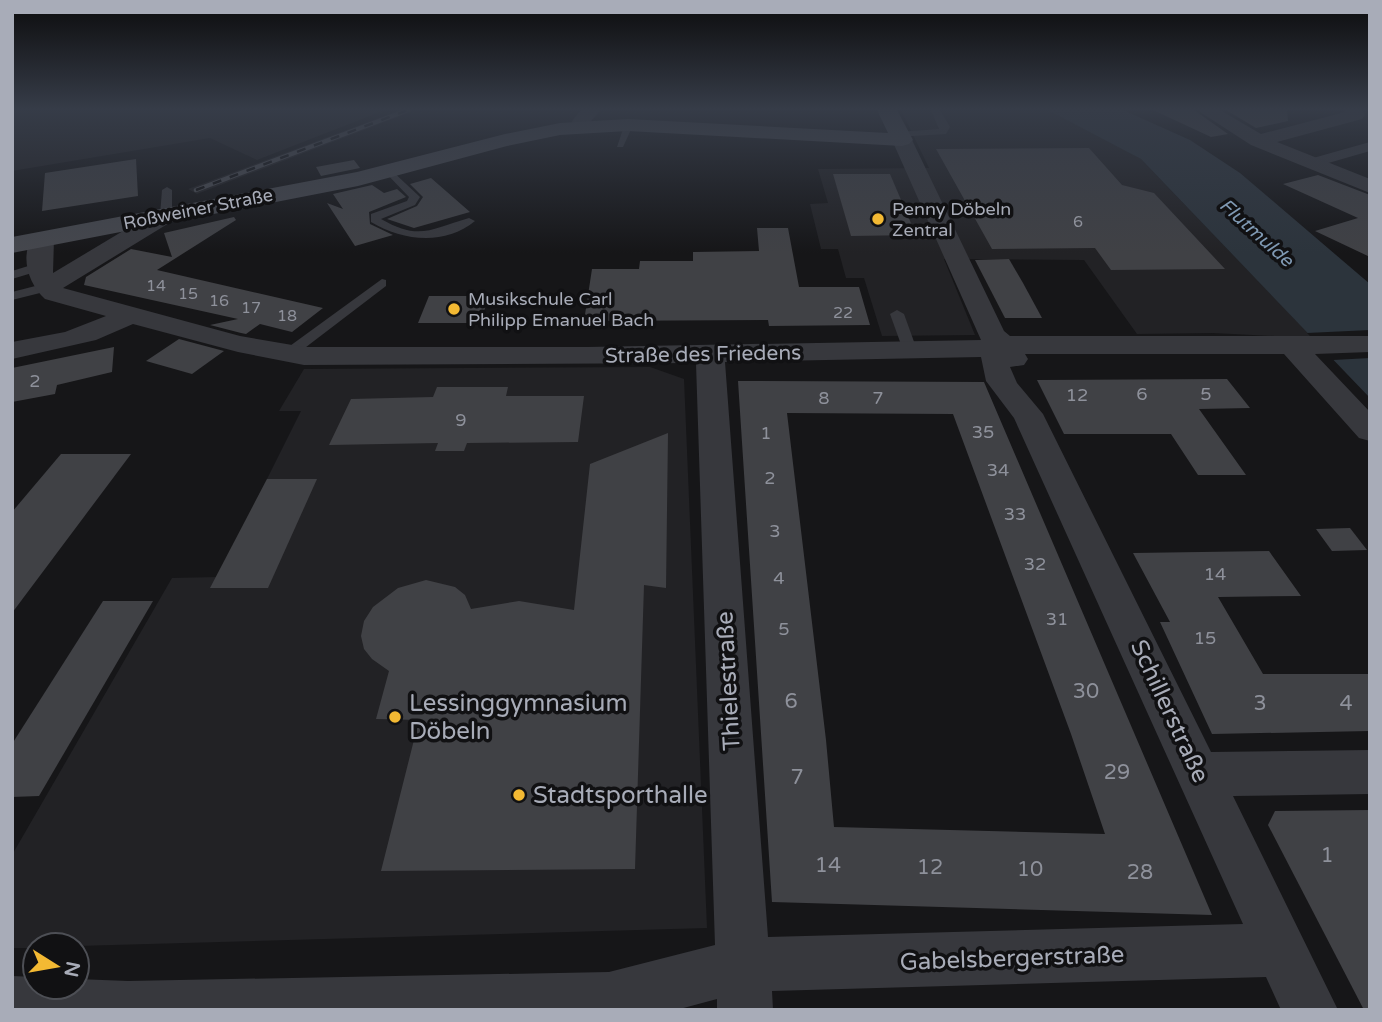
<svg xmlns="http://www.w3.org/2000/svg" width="1382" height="1022" font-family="'Varela Round',sans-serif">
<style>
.built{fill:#222225}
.water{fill:#2c343c}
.pier{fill:#161618}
.building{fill:#404145;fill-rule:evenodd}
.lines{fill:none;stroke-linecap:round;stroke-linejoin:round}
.service{fill:#37383d;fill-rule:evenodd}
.pedestrian{fill:#37383d;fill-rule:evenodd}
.minor{fill:#37383d;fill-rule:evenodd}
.secondary{fill:#45474d;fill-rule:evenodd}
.rail-casing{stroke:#4a4c52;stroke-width:4.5}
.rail{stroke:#111113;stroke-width:2.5;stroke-dasharray:9;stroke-linecap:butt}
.poi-dot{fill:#f3b933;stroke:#111113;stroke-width:2.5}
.labels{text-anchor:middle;stroke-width:7;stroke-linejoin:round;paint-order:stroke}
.far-number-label{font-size:16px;fill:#8e919b}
.far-street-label{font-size:18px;fill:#a8acb8;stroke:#111113}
.far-poi-label{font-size:18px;fill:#a8acb8;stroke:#111113;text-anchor:start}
.number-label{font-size:18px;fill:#8e919b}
.far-water-label{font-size:19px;font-style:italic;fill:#7f99b3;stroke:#111113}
.street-label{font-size:21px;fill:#a8acb8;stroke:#111113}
.near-number-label{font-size:21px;fill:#8e919b}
.near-street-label{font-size:24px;fill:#a8acb8;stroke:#111113}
.near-poi-label{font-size:24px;fill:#a8acb8;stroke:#111113;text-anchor:start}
</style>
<rect width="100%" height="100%" fill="#161618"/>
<g class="built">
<polygon points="12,110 385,110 257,160 210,138 12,171"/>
<polygon points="400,110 416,110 197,194 188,189"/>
<polygon points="901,110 1048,110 1106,139 1141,159 1313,338 1213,333 1137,334 1084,260 944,259 975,335 882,336 864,278 846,278 838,249 821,249 810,204 828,203 818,169 929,168"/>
<polygon points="650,367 684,379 707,928 77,946 35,945 35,948 12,948 12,855 172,578 218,577 301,411 279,411 304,369"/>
</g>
<polygon class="water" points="1048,110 1123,110 1190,140 1240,173 1370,284 1370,398 1141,159"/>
<polygon class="pier" points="1370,330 1370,358 1333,360 1307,333"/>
<g class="building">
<polygon points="1153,110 1194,110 1228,134 1211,137"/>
<polygon points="1226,110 1287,110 1288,121 1256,128"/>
<polygon points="1089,148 1122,185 1154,193 1225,269 1111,270 1095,248 992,249 936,149"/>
<polygon points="136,159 138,196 42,211 45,173"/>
<polygon points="354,160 360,168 321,176 316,167"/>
<polygon points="833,174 890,174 916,235 851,236"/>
<polygon points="1318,175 1370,195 1370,257 1315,231 1358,218 1283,184"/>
<polygon points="431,178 470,212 414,228 387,219 417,206 423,197 410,184"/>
<polygon points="372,185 384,193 397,189 406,197 369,212 370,224 393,235 355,246 327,203 343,209 333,194"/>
<polygon points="234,217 236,220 157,270 323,308 292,332 260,324 246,334 241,333 210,325 238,319 84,285 86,277 131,249 172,257 164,233"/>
<polygon points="757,228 788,228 799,287 859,287 870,325 769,326 768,320 584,321 592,269 639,269 640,261 693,261 693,252 759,251"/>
<polygon points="1009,259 1023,283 1042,318 1005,318 975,260"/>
<polygon points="429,296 489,296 480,323 418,323"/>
<polygon points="179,339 224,351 192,374 146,361"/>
<polygon points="114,347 112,372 57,385 55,394 12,402 12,368"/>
<polygon points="1227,379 1250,408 1199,409 1246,475 1198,475 1171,434 1064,434 1037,380"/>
<path d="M738,381L984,382L1212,915L772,902ZM787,413L953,414L1071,734L1105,834L834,827L826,740Z"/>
<polygon points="437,387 508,387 506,396 584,396 578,442 467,443 464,451 435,451 438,443 329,445 351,399 433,397"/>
<polygon points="668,433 666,588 644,585 635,869 381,871 419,720 376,719 389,671 372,659 364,649 361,636 364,621 373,607 398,588 426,580 455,587 465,595 471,609 519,601 574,610 590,464"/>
<polygon points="61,454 131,454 12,613 12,512"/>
<polygon points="267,479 317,479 268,588 210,588"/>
<polygon points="1350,528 1367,550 1332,551 1316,529"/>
<polygon points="1269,551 1301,596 1218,597 1263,674 1370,674 1370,731 1212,734 1160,622 1170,622 1133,553"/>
<polygon points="103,601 153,601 39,796 12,797 12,744"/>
<polygon points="1370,810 1370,1010 1364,1010 1268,825 1275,811"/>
</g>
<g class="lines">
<g class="service">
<polygon points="931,110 940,110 950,127 946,134 896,137 896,133 899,132 939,129"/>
<polygon points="625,123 633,125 623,147 617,147"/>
<path d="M390,169L420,197L415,205L381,219C419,241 431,229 469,218L475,221C444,246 403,241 371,222V214L407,201L409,197L385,172Z"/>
<polygon points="167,187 172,190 172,215 166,218 160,215 162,190"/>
<polygon points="38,263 42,264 42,270 12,279 12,271"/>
<polygon points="382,279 386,280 386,286 293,357 283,357 283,351"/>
<polygon points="47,283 52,284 52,290 12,300 12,292"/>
<polygon points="897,310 904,314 917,350 915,353 905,353 903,350 890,314"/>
</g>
<polygon class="pedestrian" points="1370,142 1370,151 1311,168 1303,163 1306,160"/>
<g class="minor">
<polygon points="581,110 601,110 590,122 589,131 575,131 572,121"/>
<polygon points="1197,110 1220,110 1261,134 1345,112 1344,110 1362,110 1365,115 1362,119 1277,142 1370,179 1370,193 1251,145"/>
<path d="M902,134L912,140L1004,331L1010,336H1370V352L1315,354L1370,412V441L1359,438L1284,354H1025L1028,359L1024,365L1010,367L1017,383L1043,414L1211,752L1370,750V794L1233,796L1338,1010H1281L1266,977L772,991L773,1010H717V999L676,1010H12V976L35,977V987H77V979L128,981L609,972L715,945L696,363L304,365L238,352L133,324L96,340L12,359V342L65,332L106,316L45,299C28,284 19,255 34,234H50L54,239L53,273L158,210H174L177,215L174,220L63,288L240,336L304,347H587L981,340L892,140ZM981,357L986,381L1014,418L1243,924L768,937L725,362Z"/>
</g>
<polygon class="secondary" points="877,110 897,110 913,140 909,144 902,146 628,131 560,135 507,146 358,186 12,253 12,237 357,172 505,134 560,123 628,119 888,133"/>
<g class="rail-casing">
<polyline id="rail" points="196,190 408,110"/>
</g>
<use href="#rail" class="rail"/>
</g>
<linearGradient id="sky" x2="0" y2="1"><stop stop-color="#0c0c0d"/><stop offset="0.43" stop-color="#363c48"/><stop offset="1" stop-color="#363c48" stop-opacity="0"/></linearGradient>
<rect width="1382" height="253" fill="url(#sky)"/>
<g class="poi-dot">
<circle cx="878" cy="219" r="7"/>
<circle cx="454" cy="309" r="7"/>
<circle cx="395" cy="717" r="7"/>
<circle cx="519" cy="795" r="7"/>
</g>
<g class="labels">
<g class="far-number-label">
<text x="1078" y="227">6</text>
<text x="156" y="291">14</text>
<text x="188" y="299">15</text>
<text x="219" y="306">16</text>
<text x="251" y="313">17</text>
<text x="843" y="318">22</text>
<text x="287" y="321">18</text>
</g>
<g class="far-street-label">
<text transform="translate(198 209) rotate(-11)" y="6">Roßweiner Straße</text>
</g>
<g class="far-poi-label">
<text x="892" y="215">Penny Döbeln<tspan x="892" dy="21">Zentral</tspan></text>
<text x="468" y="305">Musikschule Carl<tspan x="468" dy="21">Philipp Emanuel Bach</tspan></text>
</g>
<g class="number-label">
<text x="35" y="387">2</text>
<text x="1142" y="400">6</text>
<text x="1206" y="400">5</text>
<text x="1077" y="401">12</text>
<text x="824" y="404">8</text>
<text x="878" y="404">7</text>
<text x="461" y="426">9</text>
<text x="983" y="438">35</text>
<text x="766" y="439">1</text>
<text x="998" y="476">34</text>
<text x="770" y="484">2</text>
<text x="1015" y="520">33</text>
<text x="775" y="537">3</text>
<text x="1035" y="570">32</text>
<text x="1215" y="580">14</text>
<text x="779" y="584">4</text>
<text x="1057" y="625">31</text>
<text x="784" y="635">5</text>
<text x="1205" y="644">15</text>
</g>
<g class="far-water-label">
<text transform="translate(1257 232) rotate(42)" y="7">Flutmulde</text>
</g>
<g class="street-label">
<text transform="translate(703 354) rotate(-1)" y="7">Straße des Friedens</text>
</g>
<g class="near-number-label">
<text x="1086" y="698">30</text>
<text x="791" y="708">6</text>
<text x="1260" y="710">3</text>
<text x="1346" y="710">4</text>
<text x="1117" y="779">29</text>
<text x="797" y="784">7</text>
<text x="1327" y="862">1</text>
<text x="828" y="872">14</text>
<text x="930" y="874">12</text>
<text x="1030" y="876">10</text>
<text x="1140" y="879">28</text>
</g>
<g class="near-street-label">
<text transform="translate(728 681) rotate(-93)" y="8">Thielestraße</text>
<text transform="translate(1170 711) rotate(65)" y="8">Schillerstraße</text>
<text transform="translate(1012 958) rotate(-2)" y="8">Gabelsbergerstraße</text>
</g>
<g class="near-poi-label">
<text x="409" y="711">Lessinggymnasium<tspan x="409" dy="28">Döbeln</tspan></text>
<text x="533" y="803">Stadtsporthalle</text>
</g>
</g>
<rect width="1382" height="1022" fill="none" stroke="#a8acb8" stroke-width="28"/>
<g transform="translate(56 966) rotate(101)"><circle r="33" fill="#111113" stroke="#4d4f55" stroke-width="2"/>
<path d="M0-5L12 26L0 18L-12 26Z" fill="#f3b933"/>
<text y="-10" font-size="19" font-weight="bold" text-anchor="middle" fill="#a8acb8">N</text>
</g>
</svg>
